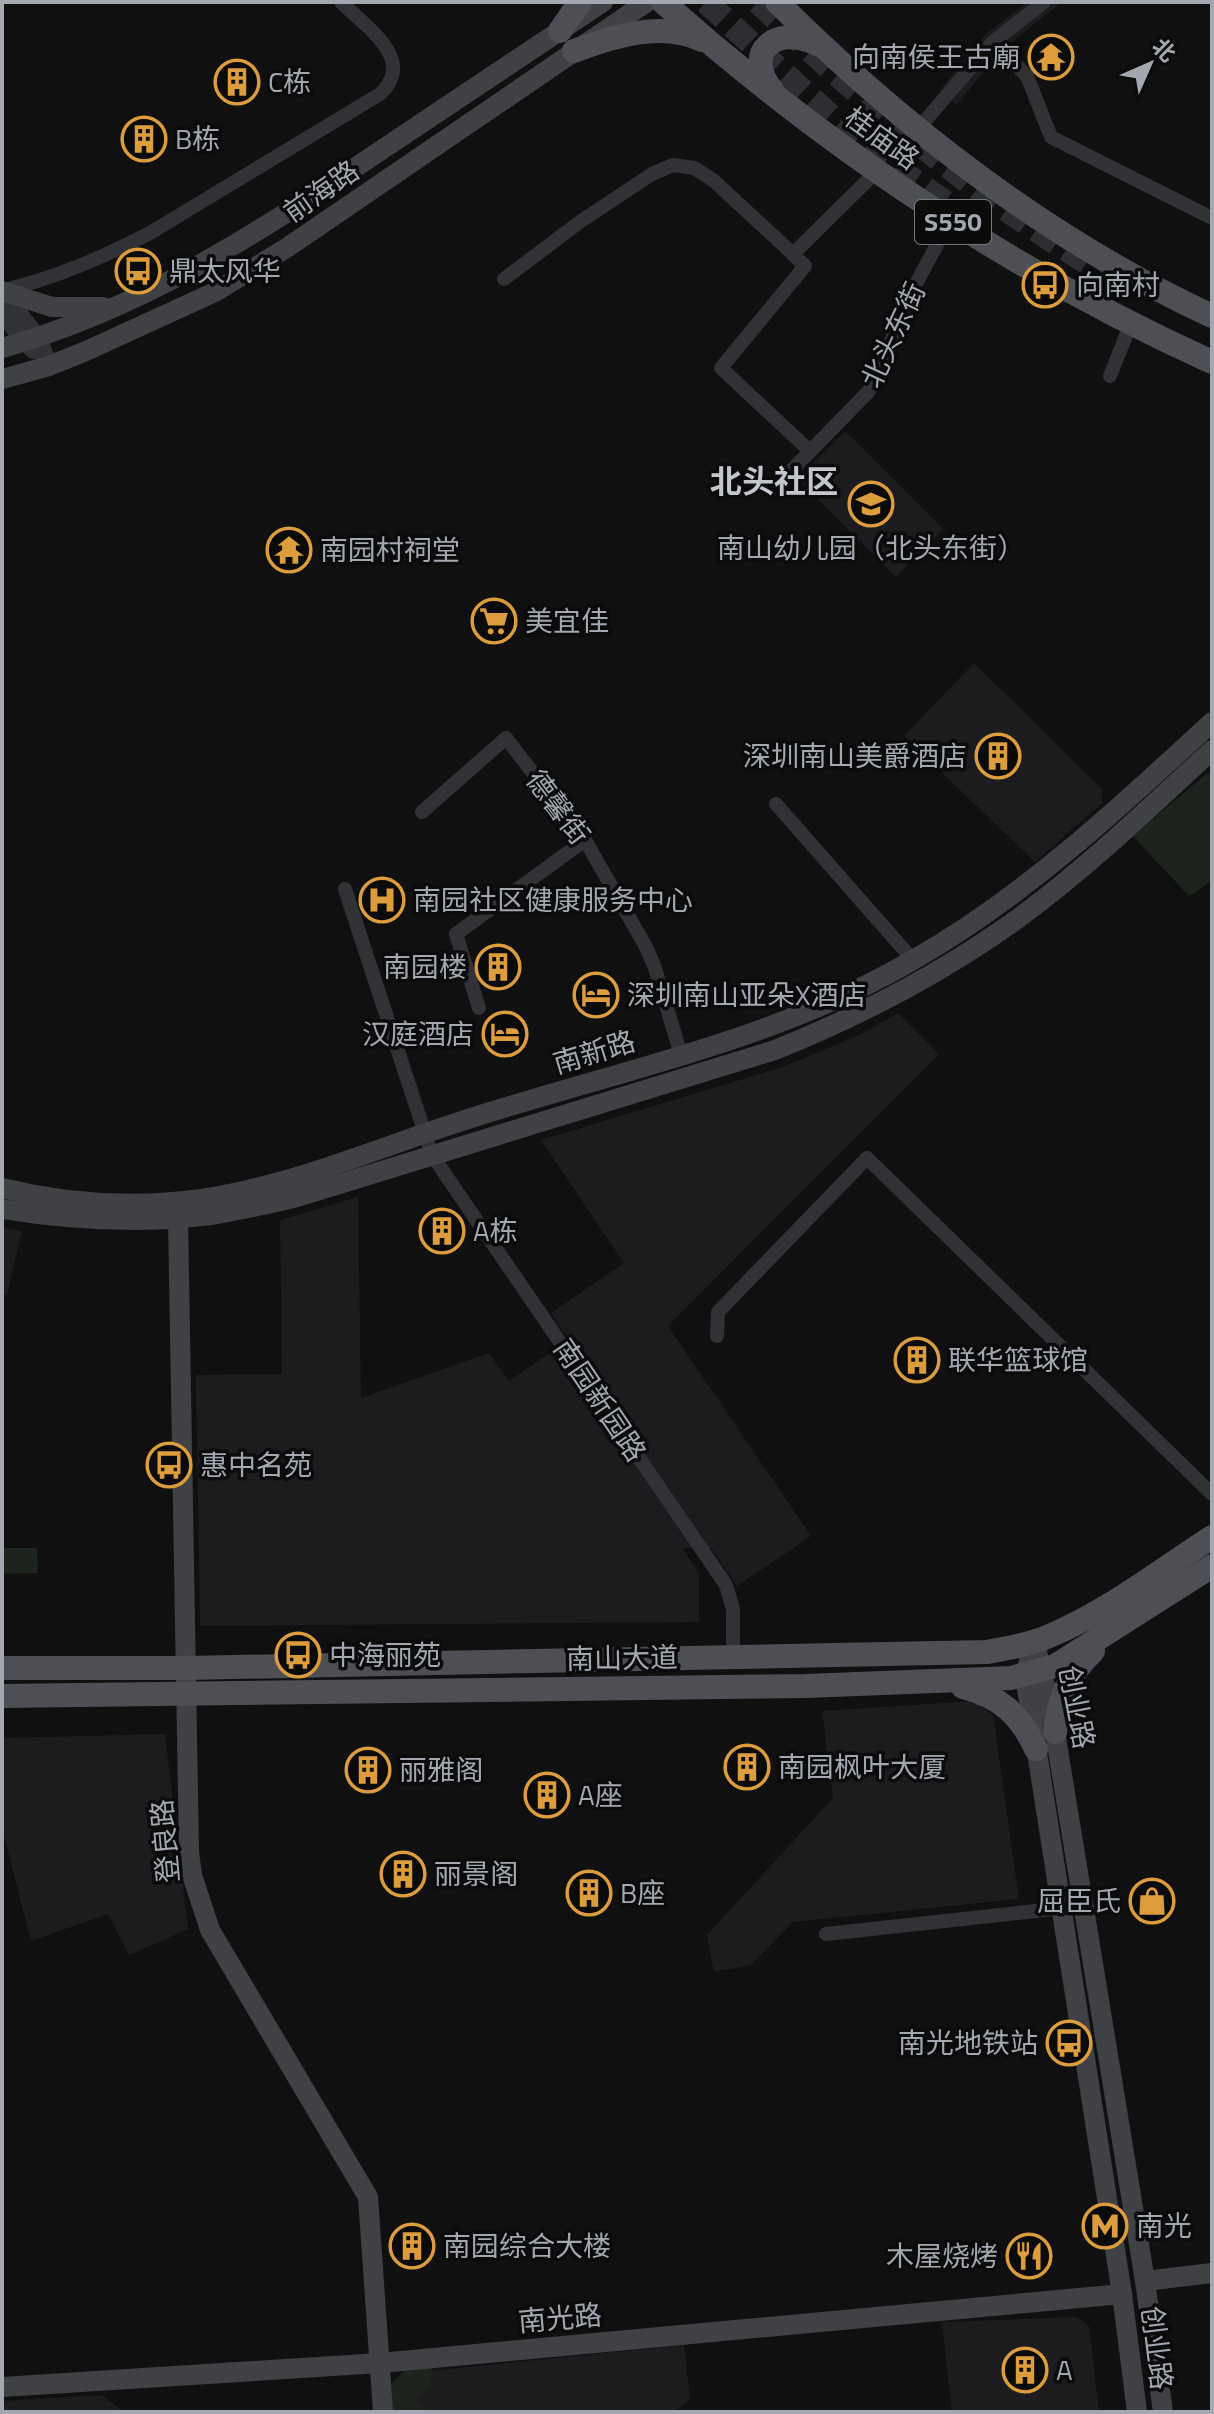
<svg xmlns="http://www.w3.org/2000/svg" width="1214" height="2414" font-family="'Titillium Web','Noto Sans SC',sans-serif">
<style>
.built{fill:#1c1c1e}
.green{fill:#1d231d}
.lines{fill:none;stroke-linecap:round;stroke-linejoin:round}
.trunk-tunnel{stroke:#2d2e31;stroke-width:24;stroke-dasharray:24 12;stroke-linecap:butt}
.minor{stroke:#313236;stroke-width:14}
.tertiary{stroke:#313236;stroke-width:18}
.secondary{stroke:#404145;stroke-width:20}
.primary{stroke:#4e4f54;stroke-width:24}
.labels{text-anchor:middle;stroke-width:7;stroke-linejoin:round;paint-order:stroke}
.shield{fill:#0b0b0c;stroke:#75797f;stroke-width:2}
.shield-label{font-size:26px;font-weight:bold;fill:#a3a8b0}
.poi-label{font-size:28px;fill:#a3a8b0;stroke:#0b0b0c;text-anchor:start}
.street-label{font-size:28px;fill:#a3a8b0;stroke:#0b0b0c}
.quarter-label{font-size:32px;font-weight:bold;fill:#c3c6cd;stroke:#0b0b0c}
</style>
<rect width="100%" height="100%" fill="#101011"/>
<g class="built">
<polygon points="1028,2 1062,2 1001,50 957,105 939,91 986,34"/>
<polygon points="845,431 943,529 896,577 798,479"/>
<polygon points="974,663 1102,789 1102,803 1035,862 904,736"/>
<polygon points="898,1013 939,1054 668,1326 811,1536 737,1586 711,1548 682,1548 699,1573 699,1622 200,1626 196,1375 282,1374 280,1220 358,1197 361,1398 489,1353 509,1381 569,1340 551,1313 624,1263 541,1140 783,1067 861,1034"/>
<polygon points="2,1227 22,1231 7,1294 2,1293"/>
<polygon points="974,1701 993,1715 1019,1899 793,1922 751,1965 714,1972 707,1935 833,1798 822,1711"/>
<polygon points="165,1734 188,1929 129,1955 108,1914 31,1941 2,1827 2,1738"/>
<polygon points="1077,2317 1089,2326 1099,2412 952,2412 942,2322"/>
<polygon points="684,2345 690,2399 674,2412 403,2412 417,2372"/>
<polygon points="102,2395 123,2412 2,2412 2,2401"/>
</g>
<g class="green">
<polygon points="1212,772 1212,881 1189,896 1133,836 1205,775"/>
<polygon points="2,1548 37,1548 38,1573 2,1574"/>
<polygon points="433,2366 429,2385 416,2402 435,2412 391,2412 389,2386 405,2370"/>
</g>
<g class="lines">
<g class="trunk-tunnel">
<polyline points="706,2 834,119 913,180 970,219"/>
<path d="M758,2C861,100 967,189 1089,264"/>
</g>
<g class="minor">
<polyline points="993,42 1027,76 1051,137 1212,218"/>
<polyline points="917,130 993,42 1044,2"/>
<polyline points="504,279 581,221 652,174 673,165 694,168 713,180 793,254"/>
<path d="M4,290C56,278 103,257 150,233L380,94C417,59 366,27 341,2"/>
<polyline points="1110,376 1131,323"/>
<polyline points="810,451 721,368 805,266 793,254 876,172"/>
<polyline points="788,474 869,391 917,282 950,220"/>
<polyline points="776,804 913,960"/>
<polyline points="422,812 506,738 585,840 646,947 655,968 681,1055"/>
<polyline points="345,889 432,1155 726,1585 733,1609 733,1657"/>
<polyline points="479,1008 456,934 585,840"/>
<polyline points="717,1336 718,1312 867,1158 1212,1494"/>
<polyline points="826,1934 1063,1908"/>
</g>
<g class="tertiary">
<polyline points="2,292 38,338 49,366"/>
<polyline points="2,314 33,350"/>
</g>
<g class="secondary">
<polyline points="2,291 52,307 103,307"/>
<path d="M2,348C141,309 253,236 371,157C449,105 526,53 603,2"/>
<polyline points="2,379 49,366 86,351 215,292 288,247 647,2"/>
<path d="M2,1188C67,1204 135,1208 202,1199C293,1185 372,1150 459,1122C611,1072 773,1042 913,960C1025,896 1118,809 1212,722"/>
<path d="M2,1209C70,1220 141,1224 210,1215C238,1211 266,1204 294,1198L775,1050C862,1015 944,972 1020,917C1088,867 1150,807 1212,750"/>
<polyline points="178,1218 189,1852 192,1875 210,1930 368,2197 383,2412"/>
<polyline points="1035,1642 1055,1732 1145,2281 1163,2412"/>
<polyline points="1029,1661 1025,1676 1122,2294 1137,2412"/>
<polyline points="1145,2281 1212,2273"/>
<polyline points="2,2387 380,2363 1122,2294"/>
</g>
<g class="primary">
<path d="M663,2C828,149 1011,271 1212,362"/>
<path d="M777,2C905,129 1048,240 1212,316"/>
<polyline points="560,31 580,2"/>
<path d="M574,51C614,36 662,21 702,40"/>
<path d="M772,90C742,54 775,23 817,44"/>
<path d="M2,1668H186L987,1652C1008,1648 1028,1645 1047,1637C1106,1613 1159,1571 1212,1537"/>
<path d="M963,1687C1000,1697 1020,1714 1036,1749"/>
<polyline points="2,1696 806,1686 1011,1678 1055,1666 1212,1566"/>
<path d="M1055,1732C1059,1698 1068,1675 1093,1651"/>
</g>
</g>
<defs>
<g id="temple-ring" transform="scale(2.3)"><circle r="9.5" fill="#0b0b0c" stroke="#dd9d3c" stroke-width="1.5"/><path d="M0-6L5-2H3V0L6.5 2.5H4V6H1.5V3h-3V6H-4V2.5H-6.5L-3 0V-2H-5Z" fill="#dd9d3c"/></g>
<g id="building-ring" transform="scale(2.3)"><circle r="9.5" fill="#0b0b0c" stroke="#dd9d3c" stroke-width="1.5"/><path d="M-4-6H4V6H1V3H-1V6H-4ZM-2.5-4.3h1.7v1.8h-1.7ZM.8-4.3h1.7v1.8H.8ZM-2.5-1h1.7V.8h-1.7ZM.8-1h1.7V.8H.8Z" fill="#dd9d3c"/></g>
<g id="bus-ring" transform="scale(2.3)"><circle r="9.5" fill="#0b0b0c" stroke="#dd9d3c" stroke-width="1.5"/><path d="M-5-6H5V4H4V6H2V4H-2V6H-4V4H-5ZM-3.5-4V0h7V-4ZM-3.5 1.2v1.5H-2V1.2ZM2 1.2v1.5H3.5V1.2Z" fill="#dd9d3c"/></g>
<g id="school-ring" transform="scale(2.3)"><circle r="9.5" fill="#0b0b0c" stroke="#dd9d3c" stroke-width="1.5"/><path d="M0-5L7-2L0 1L-7-2ZM-4 1L0 2.5L4 1V4Q0 6-4 4Z" fill="#dd9d3c"/></g>
<g id="supermarket-ring" transform="scale(2.3)"><circle r="9.5" fill="#0b0b0c" stroke="#dd9d3c" stroke-width="1.5"/><path d="M-6-5.5h2.5l.6 2H6L4.5 2H-2.5L-4.4-4H-6ZM-1.5 3.2a1.3 1.3 0 1 0 .1 0ZM3 3.2a1.3 1.3 0 1 0 .1 0Z" fill="#dd9d3c"/></g>
<g id="hospital-ring" transform="scale(2.3)"><circle r="9.5" fill="#0b0b0c" stroke="#dd9d3c" stroke-width="1.5"/><path d="M-5-5h3v3.5h4V-5h3V5h-3V1.5h-4V5h-3Z" fill="#dd9d3c"/></g>
<g id="hotel-ring" transform="scale(2.3)"><circle r="9.5" fill="#0b0b0c" stroke="#dd9d3c" stroke-width="1.5"/><path d="M-6-4.5h1.5V1H6V5H4.5V3h-9V5H-6ZM-4 0a1.8 1.8 0 1 1 3.6 0ZM.5 0V-2.5h3Q6-2.5 6 0Z" fill="#dd9d3c"/></g>
<g id="shop-ring" transform="scale(2.3)"><circle r="9.5" fill="#0b0b0c" stroke="#dd9d3c" stroke-width="1.5"/><path d="M-5-2.5h2.3a2.7 3.5 0 0 1 5.4 0H5L5.5 6h-11ZM-1.5-2.5h3a1.5 2.3 0 0 0-3 0Z" fill="#dd9d3c"/></g>
<g id="metro-ring" transform="scale(2.3)"><circle r="9.5" fill="#0b0b0c" stroke="#dd9d3c" stroke-width="1.5"/><path d="M-5.5 5V-5H-3L0 0L3-5H5.5V5H3V-.5L0 4L-3-.5V5Z" fill="#dd9d3c"/></g>
<g id="restaurant-ring" transform="scale(2.3)"><circle r="9.5" fill="#0b0b0c" stroke="#dd9d3c" stroke-width="1.5"/><path d="M-5-6h1v4h1v-4h1v4h1v-4h1v5L-1.5 .5V6h-2V.5L-5-1ZM5-6V6H3V1.5H1.5Q1.5-4 5-6Z" fill="#dd9d3c"/></g>
</defs>
<g fill-rule="evenodd">
<use href="#temple-ring" x="1051" y="57"/>
<use href="#building-ring" x="237" y="82"/>
<use href="#building-ring" x="144" y="139"/>
<use href="#bus-ring" x="138" y="271"/>
<use href="#bus-ring" x="1045" y="285"/>
<use href="#school-ring" x="871" y="504"/>
<use href="#temple-ring" x="289" y="550"/>
<use href="#supermarket-ring" x="494" y="621"/>
<use href="#building-ring" x="998" y="756"/>
<use href="#hospital-ring" x="382" y="900"/>
<use href="#building-ring" x="498" y="967"/>
<use href="#hotel-ring" x="596" y="995"/>
<use href="#hotel-ring" x="505" y="1034"/>
<use href="#building-ring" x="442" y="1231"/>
<use href="#building-ring" x="917" y="1360"/>
<use href="#bus-ring" x="169" y="1465"/>
<use href="#bus-ring" x="298" y="1655"/>
<use href="#building-ring" x="747" y="1767"/>
<use href="#building-ring" x="368" y="1770"/>
<use href="#building-ring" x="547" y="1795"/>
<use href="#building-ring" x="403" y="1874"/>
<use href="#building-ring" x="589" y="1893"/>
<use href="#shop-ring" x="1152" y="1901"/>
<use href="#bus-ring" x="1069" y="2043"/>
<use href="#metro-ring" x="1105" y="2226"/>
<use href="#building-ring" x="412" y="2246"/>
<use href="#restaurant-ring" x="1029" y="2256"/>
<use href="#building-ring" x="1025" y="2370"/>
</g>
<g class="labels">
<rect class="shield" x="915" y="200" width="76" height="44" rx="6"/>
<g class="shield-label">
<text x="953" y="231">S550</text>
</g>
<g class="poi-label">
<text x="1020" y="67" text-anchor="end">向南侯王古廟</text>
<text x="268" y="92">C栋</text>
<text x="175" y="149">B栋</text>
<text x="169" y="281">鼎太风华</text>
<text x="1076" y="295">向南村</text>
<text x="871" y="558" text-anchor="middle">南山幼儿园（北头东街）</text>
<text x="320" y="560">南园村祠堂</text>
<text x="525" y="631">美宜佳</text>
<text x="967" y="766" text-anchor="end">深圳南山美爵酒店</text>
<text x="413" y="910">南园社区健康服务中心</text>
<text x="467" y="977" text-anchor="end">南园楼</text>
<text x="627" y="1005">深圳南山亚朵X酒店</text>
<text x="474" y="1044" text-anchor="end">汉庭酒店</text>
<text x="473" y="1241">A栋</text>
<text x="948" y="1370">联华篮球馆</text>
<text x="200" y="1475">惠中名苑</text>
<text x="329" y="1665">中海丽苑</text>
<text x="778" y="1777">南园枫叶大厦</text>
<text x="399" y="1780">丽雅阁</text>
<text x="578" y="1805">A座</text>
<text x="434" y="1884">丽景阁</text>
<text x="620" y="1903">B座</text>
<text x="1121" y="1911" text-anchor="end">屈臣氏</text>
<text x="1038" y="2053" text-anchor="end">南光地铁站</text>
<text x="1136" y="2236">南光</text>
<text x="443" y="2256">南园综合大楼</text>
<text x="998" y="2266" text-anchor="end">木屋烧烤</text>
<text x="1056" y="2380">A</text>
</g>
<g class="street-label">
<text transform="translate(882 138) rotate(36)" y="10">桂庙路</text>
<text transform="translate(321 191) rotate(-35)" y="10">前海路</text>
<text transform="translate(893 335) rotate(-65)" y="10">北头东街</text>
<text transform="translate(558 807) rotate(53)" y="10">德馨街</text>
<text transform="translate(594 1052) rotate(-17)" y="10">南新路</text>
<text transform="translate(600 1400) rotate(56)" y="10">南园新园路</text>
<text transform="translate(622 1658) rotate(-1)" y="10">南山大道</text>
<text transform="translate(1077 1707) rotate(79)" y="10">创业路</text>
<text transform="translate(165 1841) rotate(-95)" y="10">登良路</text>
<text transform="translate(560 2318) rotate(-5)" y="10">南光路</text>
<text transform="translate(1157 2348) rotate(83)" y="10">创业路</text>
</g>
<g class="quarter-label">
<text x="774" y="493">北头社区</text>
</g>
</g>
<rect width="1214" height="2414" fill="none" stroke="#a3a8b0" stroke-width="8"/>
<g transform="translate(1150 64) rotate(45)" stroke="#0b0b0c" stroke-width="6" paint-order="stroke">
<path d="M0-6L14 30L0 20L-14 30Z" fill="#a3a8b0"/>
<text y="-12" font-size="22" font-weight="bold" text-anchor="middle" fill="#a3a8b0">北</text>
</g>
</svg>
